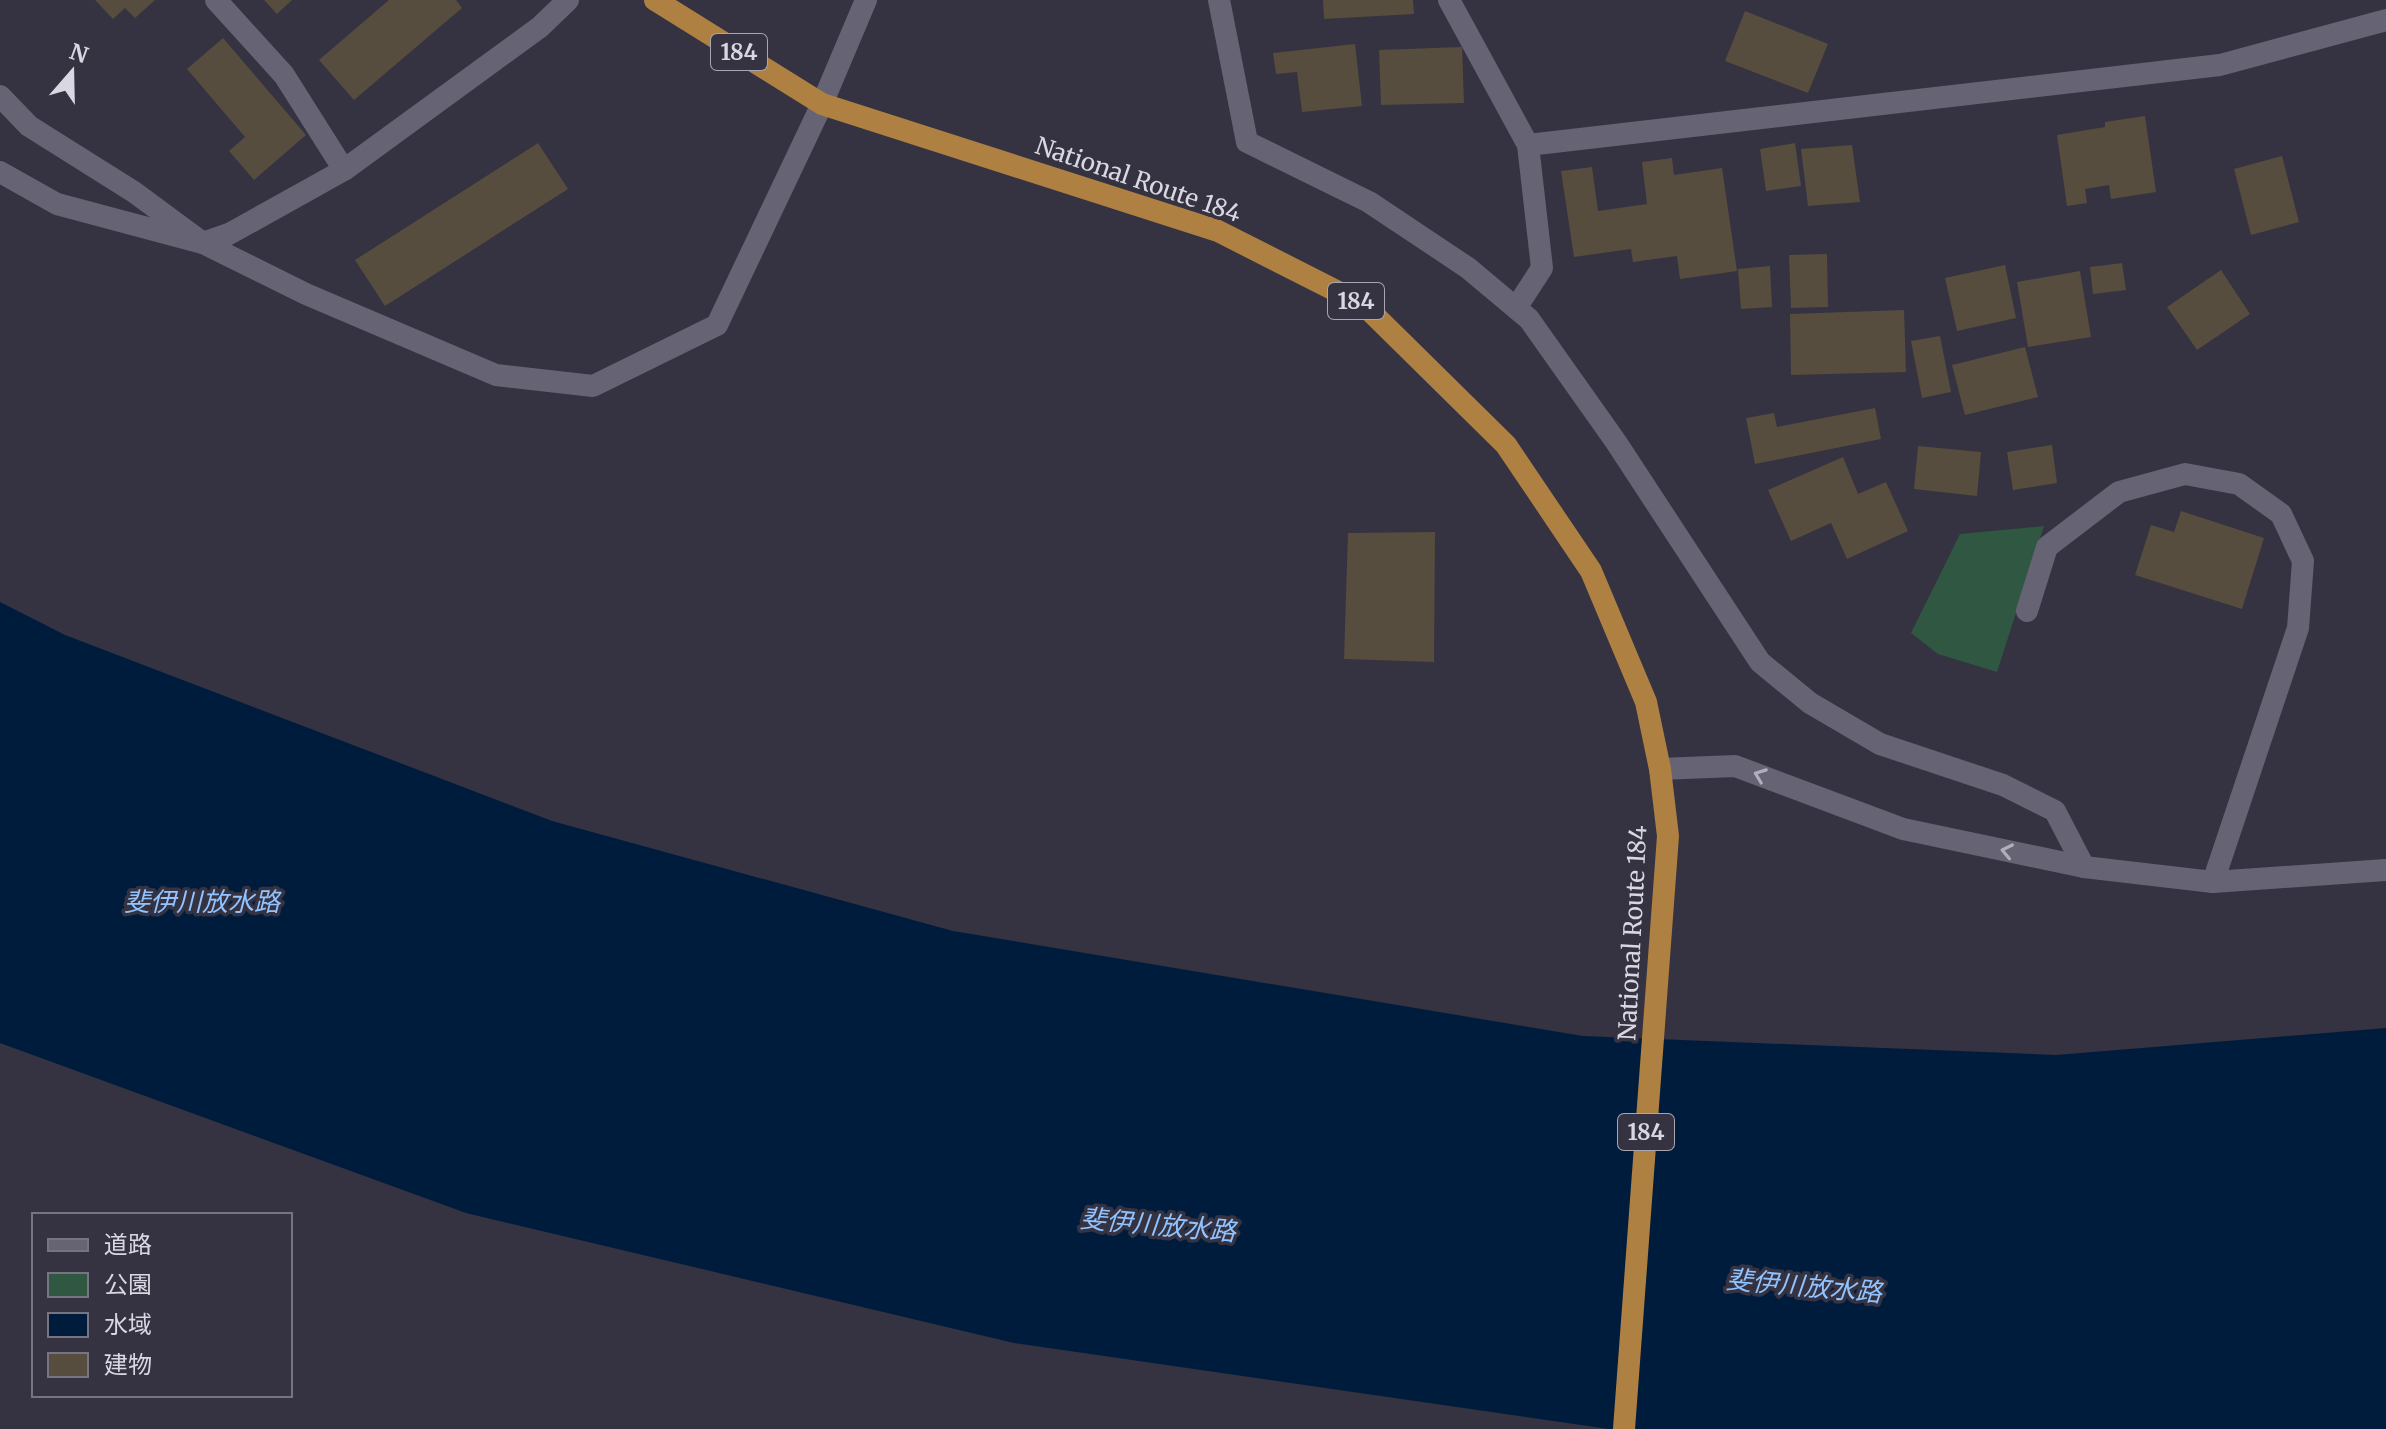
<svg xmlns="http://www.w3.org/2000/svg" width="2386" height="1429" font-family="Merriweather,'Noto Sans JP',serif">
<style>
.green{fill:#305741}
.water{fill:#001c3c}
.building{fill:#564d3e}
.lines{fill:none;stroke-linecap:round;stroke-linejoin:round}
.minor{stroke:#666374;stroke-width:22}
.tertiary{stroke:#666374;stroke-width:22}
.trunk{stroke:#ae8042;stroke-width:22}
.oneway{stroke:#b1aebb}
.labels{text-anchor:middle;stroke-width:7;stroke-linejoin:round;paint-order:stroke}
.shield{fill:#353241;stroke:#a8a6b1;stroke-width:2}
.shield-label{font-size:22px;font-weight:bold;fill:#d9d7e1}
.street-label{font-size:24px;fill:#d9d7e1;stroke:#353241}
.water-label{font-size:26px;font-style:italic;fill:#90c3ff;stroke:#353241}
</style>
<rect width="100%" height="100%" fill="#353241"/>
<polygon class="green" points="2044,526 1997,672 1938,654 1911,633 1960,534"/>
<polygon class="water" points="0,602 65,635 552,821 953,931 1583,1036 2056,1055 2386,1028 2386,1429 1609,1429 1014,1343 466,1213 0,1043"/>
<g class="building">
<polygon points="95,0 155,0 135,18 125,8 113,19"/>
<polygon points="264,0 292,0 277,14"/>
<polygon points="389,0 456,0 462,8 354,100 319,60"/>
<polygon points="1323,0 1413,0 1414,14 1324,19"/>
<polygon points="1745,11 1828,44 1808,93 1725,61"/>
<polygon points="223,38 306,135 254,180 229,151 245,137 187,69"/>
<polygon points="1355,44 1362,106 1302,112 1297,72 1276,74 1273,53"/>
<polygon points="1462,47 1464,103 1381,105 1379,50"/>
<polygon points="2145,116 2156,192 2111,199 2109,185 2085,189 2087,203 2067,206 2057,135 2105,127 2105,122"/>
<polygon points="538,143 568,189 385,306 355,260"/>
<polygon points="1795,143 1801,186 1766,191 1760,149"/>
<polygon points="1852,145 1860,202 1808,206 1801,149"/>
<polygon points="2282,156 2299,222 2251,235 2234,169"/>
<polygon points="1672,158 1674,175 1722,168 1737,271 1680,279 1677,256 1633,262 1631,249 1574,257 1561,171 1592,167 1598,211 1647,204 1642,162"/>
<polygon points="1827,254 1828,307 1791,308 1789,255"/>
<polygon points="2122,263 2126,290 2093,294 2090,267"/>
<polygon points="2005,265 2016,318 1957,331 1945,278"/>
<polygon points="1770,266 1772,307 1741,309 1738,269"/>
<polygon points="2221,270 2250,314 2197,350 2167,307"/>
<polygon points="2080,271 2091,337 2028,347 2017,282"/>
<polygon points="1904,310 1906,372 1791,375 1790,314"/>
<polygon points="1940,336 1951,392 1922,398 1911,341"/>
<polygon points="2025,347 2038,397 1965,415 1952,365"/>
<polygon points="1875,408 1881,439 1755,464 1746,418 1774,413 1777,427"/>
<polygon points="2052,445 2057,483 2013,490 2007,452"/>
<polygon points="1918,446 1981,452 1977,496 1914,489"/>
<polygon points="1843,457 1858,494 1886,482 1908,531 1847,559 1831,523 1791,541 1768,490"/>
<polygon points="2181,511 2264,538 2242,609 2135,575 2151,525 2174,532"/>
<polygon points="1435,532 1434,662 1344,659 1348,533"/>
</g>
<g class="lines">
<g class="minor">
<polyline points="216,0 284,75 344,170"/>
<polyline points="1219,0 1247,142 1369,202 1468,268 1529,319 1616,442 1760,662 1810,703 1880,744 2003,785 2055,811 2084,867"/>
<polyline points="1449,0 1528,145 1542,268 1516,308"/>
<polyline points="0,96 29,126 134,192 203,243 306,294 496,375 593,386 717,325 822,104"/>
<polyline points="1528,145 2220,65 2386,20"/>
<polyline points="0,172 57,204 203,243 229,234 344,170 540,27 568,0"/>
<polyline points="2027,611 2047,547 2119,492 2185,474 2239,484 2281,514 2303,561 2298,628 2213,882"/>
<polyline points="1660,769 1735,766 1903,829 2084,867 2213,882 2386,870"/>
</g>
<polyline class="tertiary" points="822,104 866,0"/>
<polyline class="trunk" points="655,0 822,104 1218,231 1364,305 1506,445 1591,571 1646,702 1660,769 1668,836 1624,1429"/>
</g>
<defs><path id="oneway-chevron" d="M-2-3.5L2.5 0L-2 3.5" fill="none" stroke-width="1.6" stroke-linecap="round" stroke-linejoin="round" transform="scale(2)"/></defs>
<g class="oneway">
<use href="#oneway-chevron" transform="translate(1760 775) rotate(-159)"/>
<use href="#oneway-chevron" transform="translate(2007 851) rotate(-168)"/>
</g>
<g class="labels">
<g class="shield">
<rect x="711" y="34" width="56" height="36" rx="6"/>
<rect x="1328" y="283" width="56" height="36" rx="6"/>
<rect x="1618" y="1114" width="56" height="36" rx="6"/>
</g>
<g class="shield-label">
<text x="739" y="60">184</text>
<text x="1356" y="309">184</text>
<text x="1646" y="1140">184</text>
</g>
<g class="street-label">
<text transform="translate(1138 180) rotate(19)" y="8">National Route 184</text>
<text transform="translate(1633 933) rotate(-87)" y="8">National Route 184</text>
</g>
<g class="water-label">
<text x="202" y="911">斐伊川放水路</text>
<text transform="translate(1158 1225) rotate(5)" y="9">斐伊川放水路</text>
<text transform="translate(1804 1286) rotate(5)" y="9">斐伊川放水路</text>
</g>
</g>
<rect x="32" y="1213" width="260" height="184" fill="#353241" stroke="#777481" stroke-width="2"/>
<rect x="48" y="1239" width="40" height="12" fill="#666374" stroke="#777481" stroke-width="2"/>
<text x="104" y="1253" font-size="24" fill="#d9d7e1">道路</text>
<rect x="48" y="1273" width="40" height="24" fill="#305741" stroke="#777481" stroke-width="2"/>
<text x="104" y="1293" font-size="24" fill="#d9d7e1">公園</text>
<rect x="48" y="1313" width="40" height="24" fill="#001c3c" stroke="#777481" stroke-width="2"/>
<text x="104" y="1333" font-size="24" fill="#d9d7e1">水域</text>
<rect x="48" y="1353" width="40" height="24" fill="#564d3e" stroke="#777481" stroke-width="2"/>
<text x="104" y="1373" font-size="24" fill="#d9d7e1">建物</text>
<g transform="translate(72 72) rotate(20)" stroke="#353241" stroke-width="6" paint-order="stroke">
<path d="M0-6L14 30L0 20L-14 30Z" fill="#d9d7e1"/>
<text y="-12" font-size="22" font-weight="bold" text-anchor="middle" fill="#d9d7e1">N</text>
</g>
</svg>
